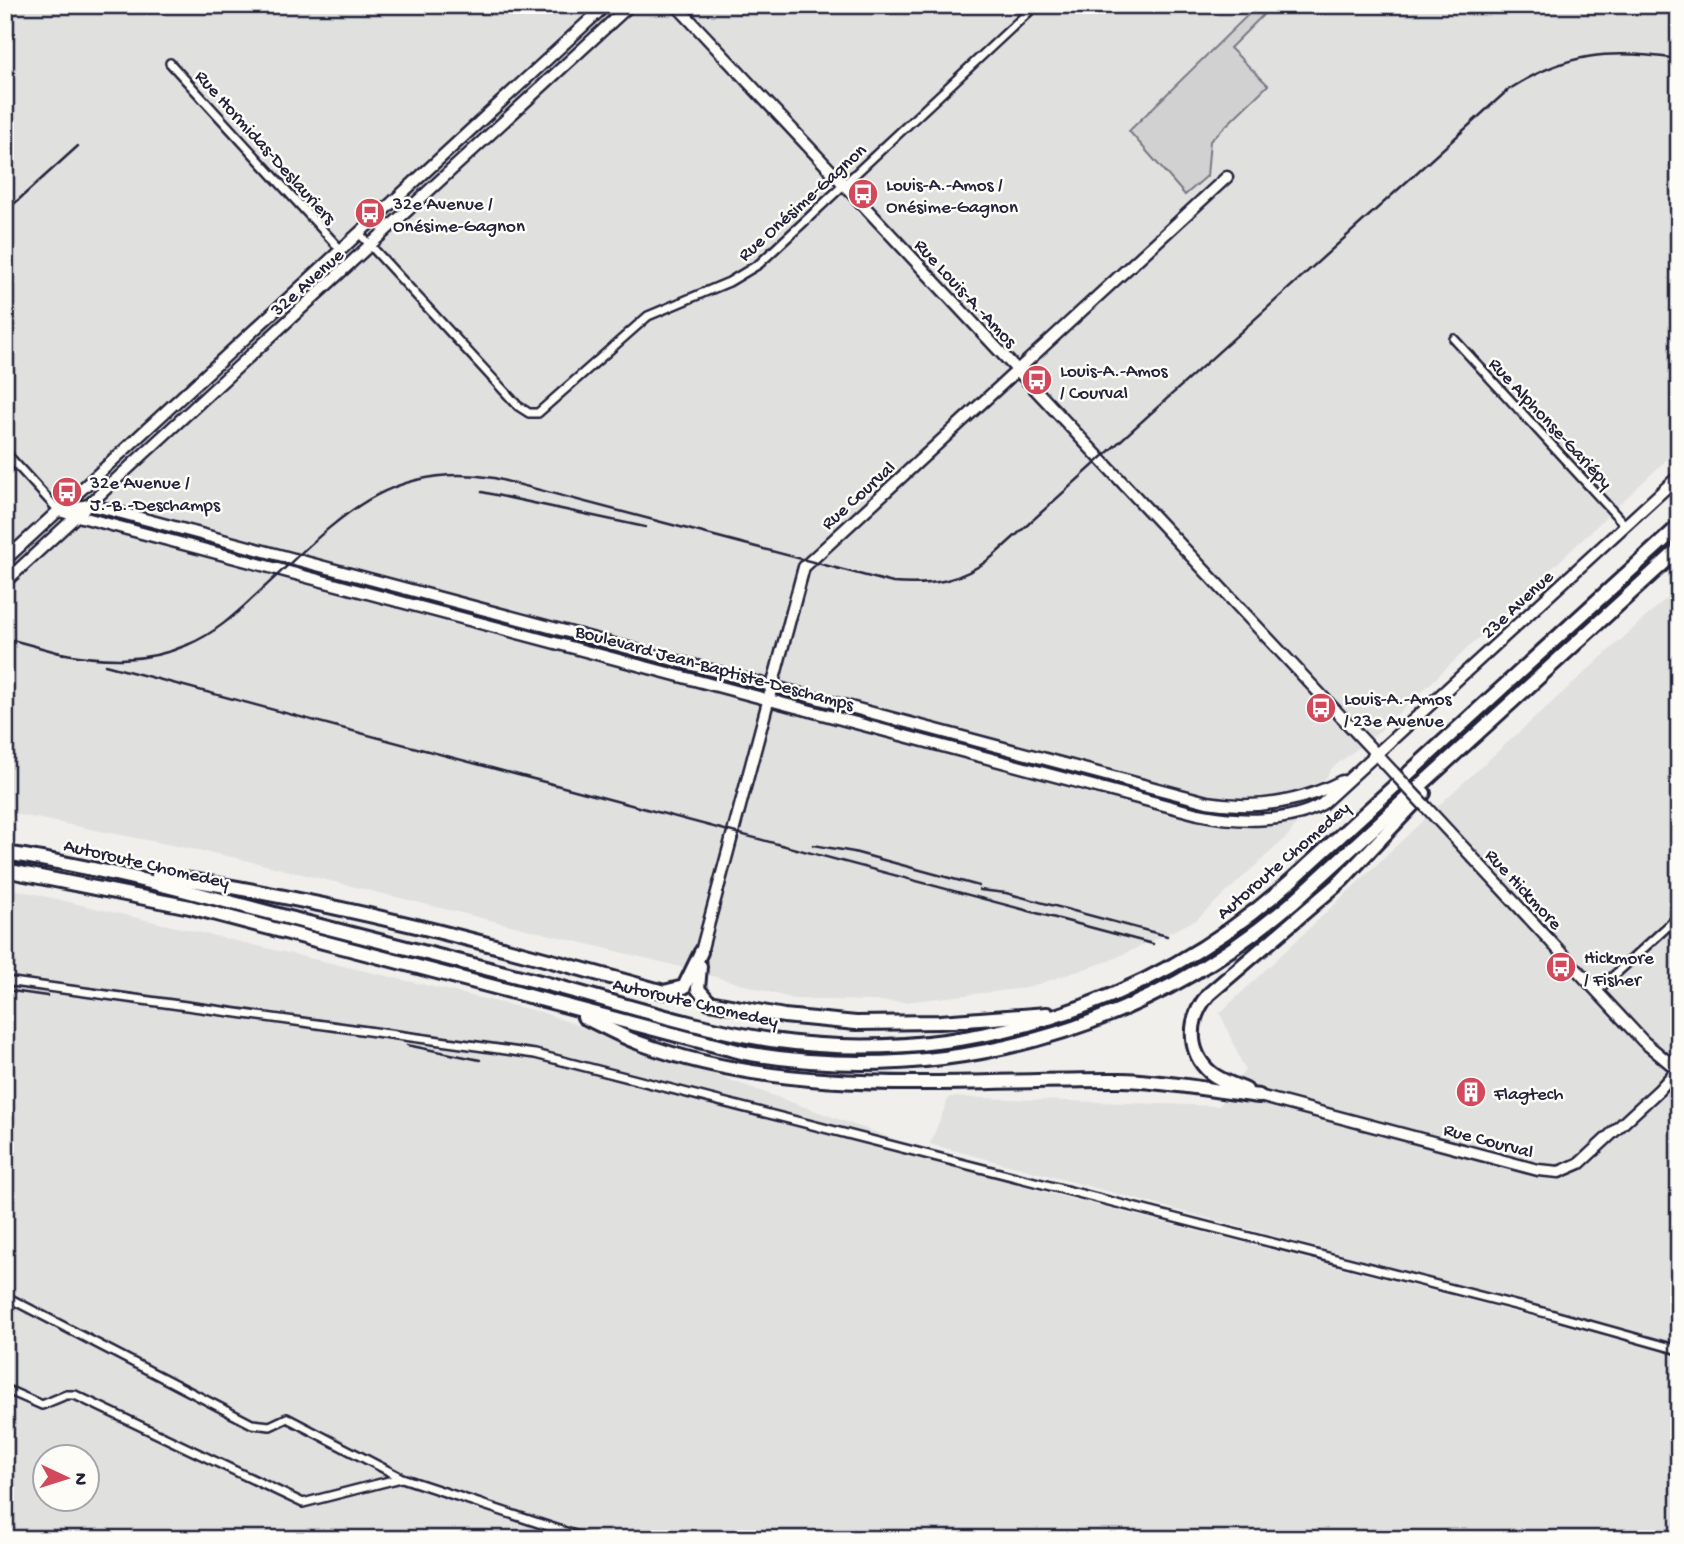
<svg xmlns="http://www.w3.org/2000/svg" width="1684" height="1544" font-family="'Gochi Hand',sans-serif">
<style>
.built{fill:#e0e0df;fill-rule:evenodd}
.green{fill:#d2d1d1;stroke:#7a7a86;stroke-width:2}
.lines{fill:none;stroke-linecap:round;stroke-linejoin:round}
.street-casing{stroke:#22223b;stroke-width:12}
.secondary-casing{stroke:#22223b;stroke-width:15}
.highway-casing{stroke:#22223b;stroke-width:18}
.street{stroke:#fdfcf7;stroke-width:7}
.secondary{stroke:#fdfcf7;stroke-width:10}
.highway{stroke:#fdfcf7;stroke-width:12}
.rail{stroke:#22223b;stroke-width:2.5}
.secondary-bridge-casing{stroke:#22223b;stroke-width:15;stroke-linecap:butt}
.secondary-bridge{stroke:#fdfcf7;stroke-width:10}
.labels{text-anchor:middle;stroke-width:5;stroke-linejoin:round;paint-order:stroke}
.street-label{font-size:19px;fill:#22223b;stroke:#fdfcf7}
.poi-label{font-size:19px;fill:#22223b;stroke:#fdfcf7;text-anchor:start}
</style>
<rect width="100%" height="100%" fill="#f0efec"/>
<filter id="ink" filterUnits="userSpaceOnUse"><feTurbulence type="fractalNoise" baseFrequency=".0143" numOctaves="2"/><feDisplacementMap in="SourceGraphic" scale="14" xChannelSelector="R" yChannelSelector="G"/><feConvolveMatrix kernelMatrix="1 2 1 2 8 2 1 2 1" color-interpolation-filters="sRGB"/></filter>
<g filter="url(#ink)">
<g class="built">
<polygon points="5,5 1679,5 1679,448 1379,732 1332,768 1289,835 1196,920 1109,961 1026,988 905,1002 794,999 673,965 237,858 5,812"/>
<polygon points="1679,587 1679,1347 1555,1311 930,1144 949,1097 1219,1106 1245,1070 1220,1013 1452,793"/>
<path d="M5,887L541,1012L1033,1189L1679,1354V1539H5ZM46,1456H88V1498H46Z"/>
</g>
<polygon class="green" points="1258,5 1271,7 1230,48 1268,85 1210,141 1207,176 1185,195 1129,131"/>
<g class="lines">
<g class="street-casing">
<g id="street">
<polyline points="170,63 341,250"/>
<polyline points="359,233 518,406 529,413 538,413 648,316 729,282 759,264 1036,5"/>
<polyline points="1454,339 1626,526"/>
<polyline points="5,452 59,511"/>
<polyline points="5,981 535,1054 1554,1315 1679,1350"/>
<polyline points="1597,991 1679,916"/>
<polyline points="5,1296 252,1424 270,1426 287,1418 402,1478 587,1539"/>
<polyline points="5,1389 42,1405 66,1395 75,1395 303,1503 401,1478"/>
</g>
</g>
<g class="secondary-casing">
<g id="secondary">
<polyline points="676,5 1393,772"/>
<path d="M67,509L89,505L99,507L1207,802C1254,810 1299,803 1342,781"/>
<path d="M59,511L1198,814C1236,822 1288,824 1322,804L1679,476"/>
<polyline points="5,560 606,5"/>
<polyline points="5,582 630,5"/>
<polyline points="1426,807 1643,1041 1679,1071"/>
<polyline points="701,952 804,567 1227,177"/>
<polyline points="1259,1096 1538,1170 1559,1172 1580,1163 1659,1090 1677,1070"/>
</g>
</g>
<g class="highway-casing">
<g id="highway">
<path d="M5,853C104,868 200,894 297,920C378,941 459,961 540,982C617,1002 693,1028 771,1040C962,1067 1151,1007 1293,879L1679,526"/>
<path d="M5,870L190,907L745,1053C944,1087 1140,1033 1293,902L1679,549"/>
<path d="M158,875C330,900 497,945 664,992L684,987L701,952"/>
<polyline points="700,966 698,989 709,1002 784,1016 856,1023 940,1022 1047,1014"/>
<path d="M584,1017C603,1026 622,1037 642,1044C795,1100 962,1079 1121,1080C1168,1081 1213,1091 1259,1096"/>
<path d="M1246,1090C1234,1085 1221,1081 1211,1073C1186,1051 1188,1017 1209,994L1341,881L1424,793"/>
</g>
</g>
<use href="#street" class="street"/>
<use href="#secondary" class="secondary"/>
<use href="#highway" class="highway"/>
<g class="rail">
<polyline points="5,212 78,146"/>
<polyline points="482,492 645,527"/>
<polyline points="5,638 64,654"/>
<path d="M55,652C100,661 144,664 187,645C214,634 235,615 256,595C330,528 383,459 494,478L893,583C931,586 961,582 992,557L1508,90C1567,52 1610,49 1679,59"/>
<polyline points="105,665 1153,944"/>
<polyline points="813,845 854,852 979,886"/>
<polyline points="980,890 1006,893 1167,936"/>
<polyline points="5,990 47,996"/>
<polyline points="407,1045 480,1060"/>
</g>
<g class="secondary-bridge-casing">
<polyline id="secondary-bridge" points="1393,772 1426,807"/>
</g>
<use href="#secondary-bridge" class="secondary-bridge"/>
</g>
</g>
<defs>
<g id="bus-disc" transform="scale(1.575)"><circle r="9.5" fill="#d1495b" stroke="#fdfcf7"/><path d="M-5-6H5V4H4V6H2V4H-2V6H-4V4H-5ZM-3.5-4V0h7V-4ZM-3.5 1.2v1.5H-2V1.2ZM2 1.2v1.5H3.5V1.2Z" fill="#fff"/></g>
<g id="building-disc" transform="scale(1.575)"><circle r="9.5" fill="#d1495b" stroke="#fdfcf7"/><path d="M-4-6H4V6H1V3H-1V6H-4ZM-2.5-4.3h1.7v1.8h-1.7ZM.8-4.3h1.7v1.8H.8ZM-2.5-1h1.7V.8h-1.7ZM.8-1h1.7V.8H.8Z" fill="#fff"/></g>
</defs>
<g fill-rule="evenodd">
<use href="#bus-disc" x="863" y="194"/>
<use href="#bus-disc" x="370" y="213"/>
<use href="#bus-disc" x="1037" y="380"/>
<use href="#bus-disc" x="67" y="492"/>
<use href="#bus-disc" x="1321" y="708"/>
<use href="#bus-disc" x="1561" y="967"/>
<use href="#building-disc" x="1471" y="1092"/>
</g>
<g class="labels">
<g class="street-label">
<text transform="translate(267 146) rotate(48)" y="7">Rue Hormidas-Deslauriers</text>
<text transform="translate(801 201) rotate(-42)" y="7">Rue Onésime-Gagnon</text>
<text transform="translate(306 281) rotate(-42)" y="7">32e Avenue</text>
<text transform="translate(967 292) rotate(47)" y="7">Rue Louis-A.-Amos</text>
<text transform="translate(1552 422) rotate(47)" y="7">Rue Alphonse-Gariépy</text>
<text transform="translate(857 494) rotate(-42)" y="7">Rue Courval</text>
<text transform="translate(1516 603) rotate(-43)" y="7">23e Avenue</text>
<text transform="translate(715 666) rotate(15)" y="7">Boulevard Jean-Baptiste-Deschamps</text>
<text transform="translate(1282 859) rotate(-41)" y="7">Autoroute Chomedey</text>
<text transform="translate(147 862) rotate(13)" y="7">Autoroute Chomedey</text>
<text transform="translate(1525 888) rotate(47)" y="7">Rue Hickmore</text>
<text transform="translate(696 1001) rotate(13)" y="7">Autoroute Chomedey</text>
<text transform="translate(1489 1139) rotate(15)" y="7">Rue Courval</text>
</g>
<g class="poi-label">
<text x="886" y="190">Louis-A.-Amos /<tspan x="886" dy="22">Onésime-Gagnon</tspan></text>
<text x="393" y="209">32e Avenue /<tspan x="393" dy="22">Onésime-Gagnon</tspan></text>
<text x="1060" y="376">Louis-A.-Amos<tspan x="1060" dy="22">/ Courval</tspan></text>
<text x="90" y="488">32e Avenue /<tspan x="90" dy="22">J.-B.-Deschamps</tspan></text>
<text x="1344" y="704">Louis-A.-Amos<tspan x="1344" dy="22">/ 23e Avenue</tspan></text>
<text x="1584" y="963">Hickmore<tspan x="1584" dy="22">/ Fisher</tspan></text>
<text x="1494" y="1099">Flagtech</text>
</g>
</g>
<rect width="1684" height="1544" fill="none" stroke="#fdfcf7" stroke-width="28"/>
<rect x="14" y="14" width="1656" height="1516" fill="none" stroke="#22223b" stroke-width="2.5" filter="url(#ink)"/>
<g transform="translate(66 1478) rotate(94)"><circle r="33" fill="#fdfcf7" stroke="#a5a5ac" stroke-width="2"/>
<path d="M0-5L12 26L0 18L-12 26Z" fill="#d1495b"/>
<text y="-10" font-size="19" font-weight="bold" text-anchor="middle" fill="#22223b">N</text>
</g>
</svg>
